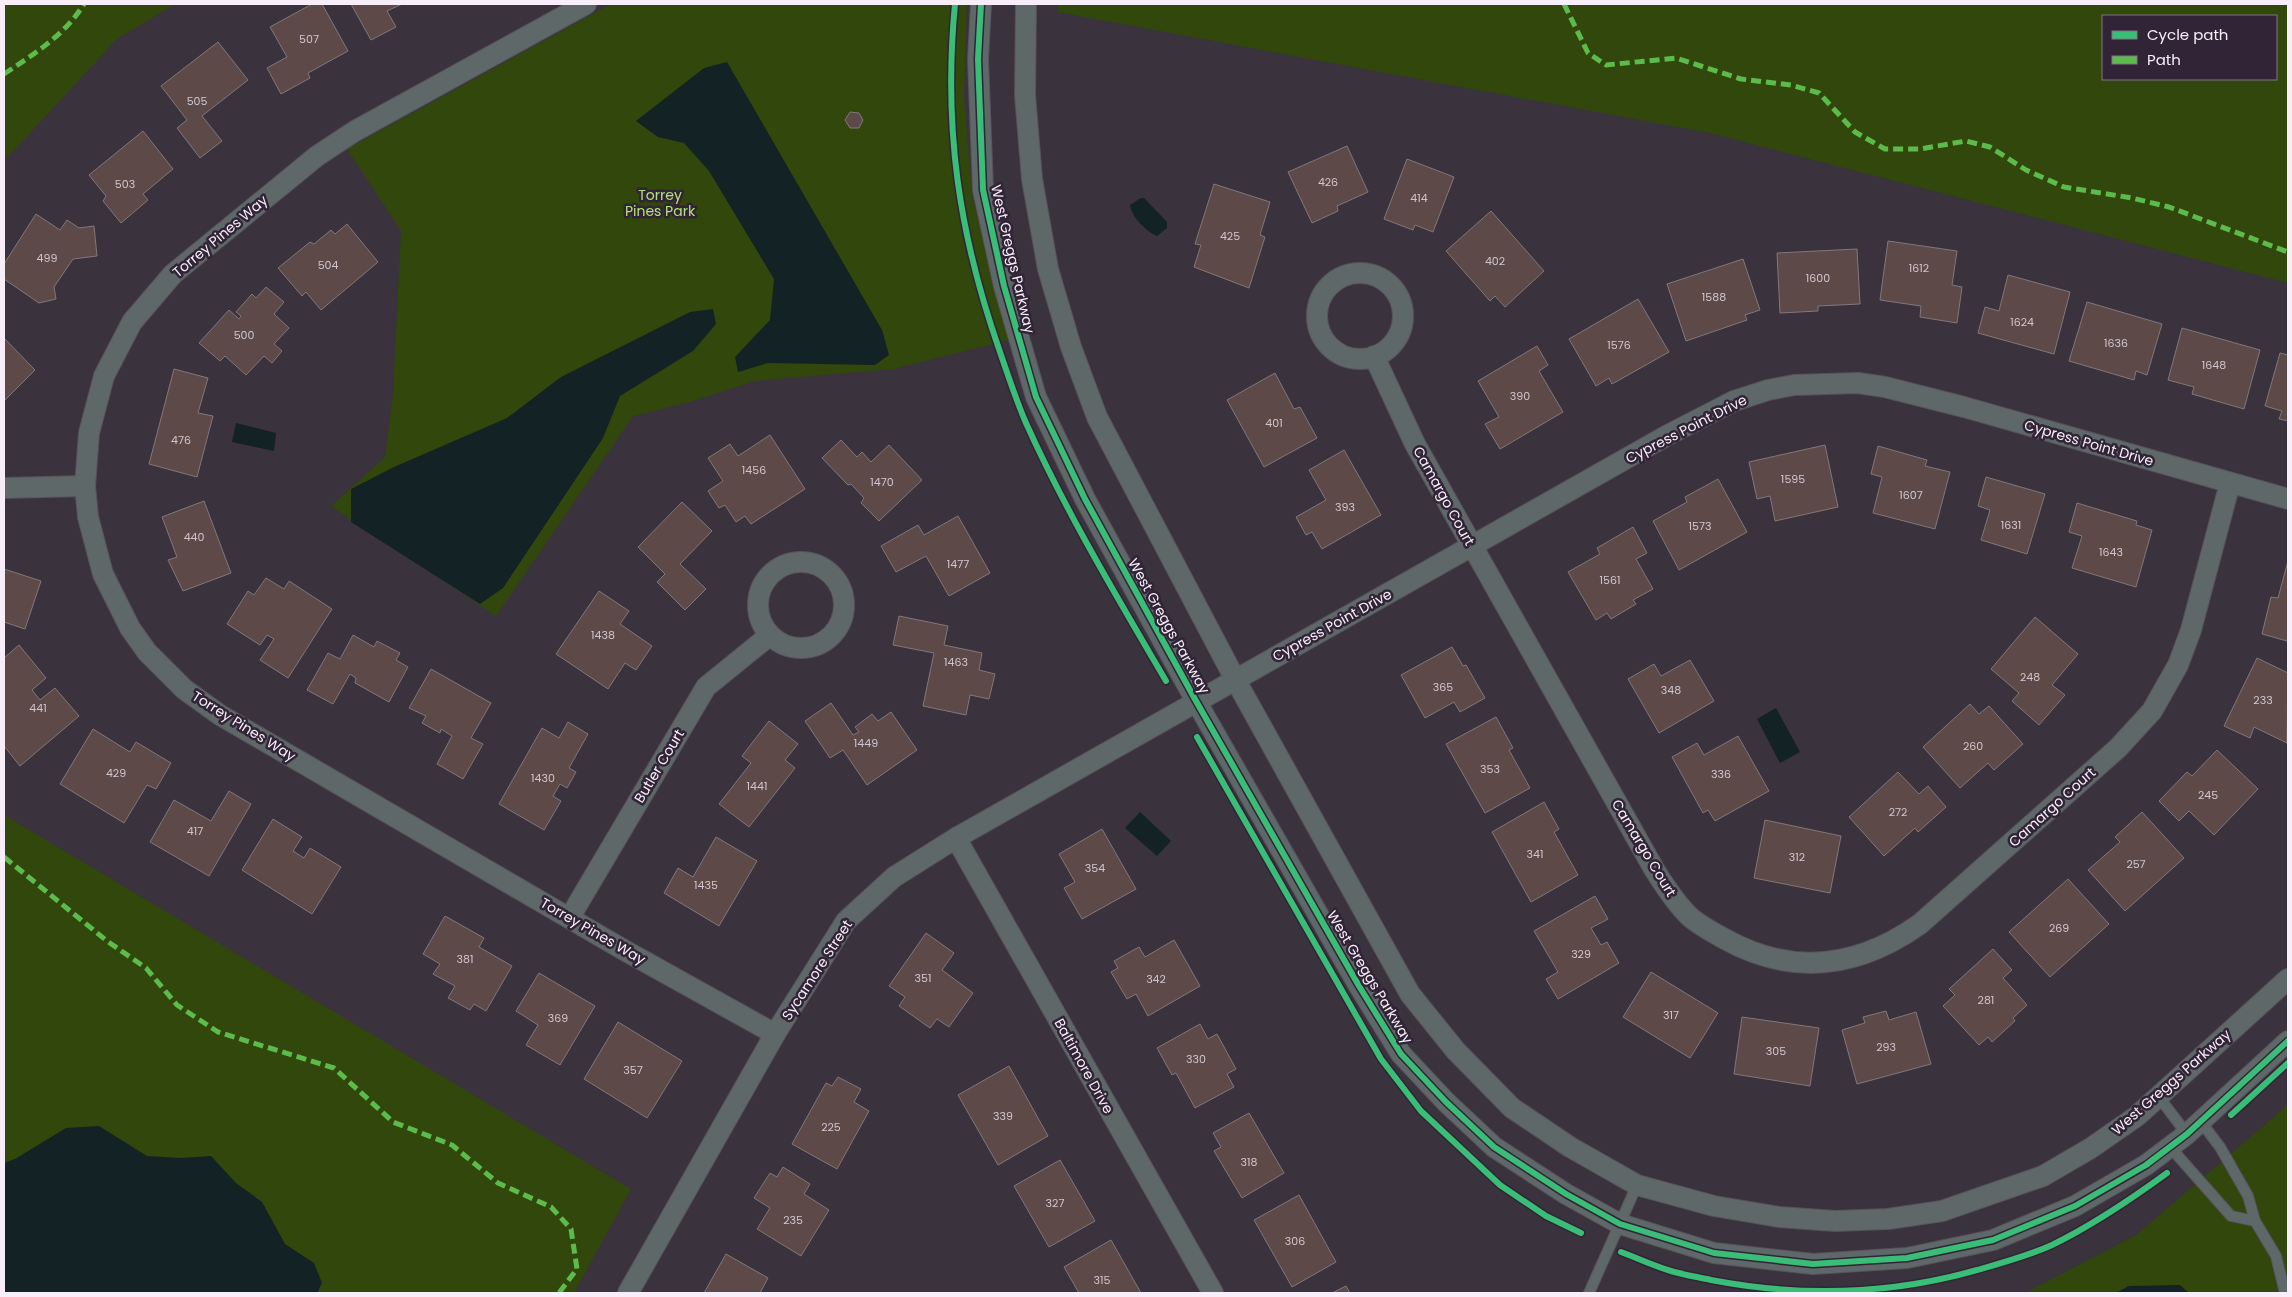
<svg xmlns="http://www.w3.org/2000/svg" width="2292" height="1297" font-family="Poppins,sans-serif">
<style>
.green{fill:#32470c;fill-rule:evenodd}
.water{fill:#132224}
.building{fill:#5d4a48;stroke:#81787a}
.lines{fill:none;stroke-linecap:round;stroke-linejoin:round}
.service-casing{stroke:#57515a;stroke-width:12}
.minor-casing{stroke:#57515a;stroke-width:22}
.service{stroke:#5e6868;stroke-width:10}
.minor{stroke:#5e6868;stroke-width:20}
.quiet{stroke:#5cbc4b;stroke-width:5;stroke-dasharray:10 5;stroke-linecap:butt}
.cycleway-casing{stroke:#312436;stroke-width:9}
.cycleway{stroke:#3abd76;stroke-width:6}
.labels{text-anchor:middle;stroke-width:5;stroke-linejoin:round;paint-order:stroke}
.number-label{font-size:11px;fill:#d0c5ce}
.park-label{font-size:14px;fill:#b3e276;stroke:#312436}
.street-label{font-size:14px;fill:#f7eefa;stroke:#312436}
</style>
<rect width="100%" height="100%" fill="#3a323d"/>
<g class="green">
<polygon points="4,4 175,4 117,39 4,161"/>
<polygon points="611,4 967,4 964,96 972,196 1009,340 893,369 754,381 690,402 633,416 496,616 331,506 385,457 393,393 401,231 347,149"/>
<path d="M1058,4H2288V283L1710,133L1057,12ZM2276,16V79H2103V16Z"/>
<polygon points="4,815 631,1189 574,1293 4,1293"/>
<polygon points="2288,1105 2288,1293 2025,1293 2136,1235"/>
</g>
<g class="water">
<polygon points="727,62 882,330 889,355 875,365 768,363 738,372 735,357 770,320 774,279 709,171 684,143 658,137 636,121 704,68"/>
<path d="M1141,198H1144L1167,222V228L1157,236C1146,232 1131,216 1130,205Z"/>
<polygon points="713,309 716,324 693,351 620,396 603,438 503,588 480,604 351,522 351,489 394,467 507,418 561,377 690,312"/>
<polygon points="236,423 276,433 274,451 232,442"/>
<polygon points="1776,708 1800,752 1780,763 1757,719"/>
<polygon points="1140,812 1171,841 1157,856 1125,828"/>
<polygon points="99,1126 147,1156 181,1158 211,1156 236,1183 262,1202 285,1244 314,1263 322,1283 317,1293 4,1292 4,1163 15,1159 66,1128"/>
<polygon points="2180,1285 2189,1293 2116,1293 2129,1286"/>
</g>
<g class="building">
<polygon points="312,4 322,4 348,51 308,73 310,78 281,94 267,68 287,57 270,27"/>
<polygon points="351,4 402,4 387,11 396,27 371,40"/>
<polygon points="218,42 248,80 202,116 222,141 200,158 177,128 187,120 161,86"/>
<polygon points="850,112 859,113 863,120 859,128 850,128 845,120"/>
<polygon points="143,131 173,169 143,194 148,200 121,223 103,201 106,196 89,175"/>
<polygon points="1347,146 1368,192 1337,206 1338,211 1312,223 1288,172"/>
<polygon points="1407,159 1454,177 1433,232 1415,225 1413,230 1384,219"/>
<polygon points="1214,184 1270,202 1260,235 1265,237 1249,288 1194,267 1201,245 1195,244"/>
<polygon points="1491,211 1544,271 1505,307 1495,296 1490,301 1446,251"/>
<polygon points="36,214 60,230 67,220 79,228 94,226 97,256 73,259 54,287 56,299 39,303 4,279 4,264"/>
<polygon points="347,224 378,262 321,310 306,292 302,296 278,268 310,242 314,244 331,230 335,234"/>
<polygon points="1888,241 1957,251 1952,285 1962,287 1957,323 1920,317 1921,306 1880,300"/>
<polygon points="1857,249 1860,304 1818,306 1818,311 1780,313 1777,253"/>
<polygon points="1743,259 1760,310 1745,315 1747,320 1686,341 1667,284"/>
<polygon points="2008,275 2070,292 2054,354 1978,333 1985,307 1999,311"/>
<polygon points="266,287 284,302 274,314 289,328 274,344 282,351 272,363 264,356 246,375 225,356 220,361 199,343 229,310 239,319 241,316 236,312 252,294 256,298"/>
<polygon points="1638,299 1669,352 1612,384 1609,378 1596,386 1569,339"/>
<polygon points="2087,302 2162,324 2147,375 2136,371 2134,380 2069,361"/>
<polygon points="2182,328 2260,350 2244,409 2192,394 2194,387 2168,380"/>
<polygon points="4,338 35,370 4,401"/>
<polygon points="1537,346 1548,365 1539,371 1563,412 1500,449 1485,424 1499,417 1478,381"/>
<polygon points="2280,353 2288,355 2288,421 2279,419 2282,411 2265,406"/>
<polygon points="174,369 208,378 198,413 213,416 197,477 149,464"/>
<polygon points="1275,373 1294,409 1300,407 1317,438 1264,467 1227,400"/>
<polygon points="770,435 805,489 751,524 745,516 736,522 725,505 719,508 708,491 723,481 708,458 730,444 738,456"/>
<polygon points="841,440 857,457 862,452 871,462 889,445 922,480 879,521 861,503 864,498 851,484 848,485 822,458"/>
<polygon points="1825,445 1838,507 1775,521 1770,496 1757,499 1749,462"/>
<polygon points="1878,446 1927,460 1925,466 1950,472 1935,529 1873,513 1882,477 1871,474"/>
<polygon points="1344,450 1381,515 1322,549 1312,532 1306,535 1296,517 1326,500 1309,470"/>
<polygon points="1986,477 2045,494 2027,554 1981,540 1990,510 1978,506"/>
<polygon points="1718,479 1747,532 1679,570 1653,521 1687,502 1685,497"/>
<polygon points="204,501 231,573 183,591 168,560 177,557 162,517"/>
<polygon points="682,502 712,531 680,564 706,589 685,610 657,582 665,574 638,547"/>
<polygon points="2077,503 2137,521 2136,525 2152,530 2136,587 2072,568 2082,536 2069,532"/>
<polygon points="958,516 990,573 949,596 926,556 896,572 881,546 918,525 924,535"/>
<polygon points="1633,527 1647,553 1636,559 1653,589 1633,600 1636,604 1611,619 1607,613 1596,620 1568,572 1600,554 1597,548"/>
<polygon points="2288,561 2288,635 2287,641 2262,634 2271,597 2278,598"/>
<polygon points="4,569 41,581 25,629 4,622"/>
<polygon points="266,578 284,589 289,581 332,609 288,678 260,660 274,639 267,635 260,645 227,624 248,591 254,595"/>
<polygon points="599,591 629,611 620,624 652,646 636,670 625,663 608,689 556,654"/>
<polygon points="899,616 948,626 944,645 982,653 979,670 995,674 989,699 970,695 966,715 923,706 934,653 893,645"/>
<polygon points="2035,617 2078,654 2052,685 2065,695 2039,725 2012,701 2019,693 1991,669"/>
<polygon points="353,635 374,647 377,641 400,653 396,660 408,667 389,702 355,683 356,678 350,674 333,704 307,690 328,653 340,659"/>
<polygon points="19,645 46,678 32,690 40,700 55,688 79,716 20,766 4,746 4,658"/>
<polygon points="1452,647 1463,666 1466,665 1485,698 1460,712 1454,702 1425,718 1401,675"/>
<polygon points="2257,658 2288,673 2287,743 2254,727 2250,738 2224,726"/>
<polygon points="1690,660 1714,701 1659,733 1628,679 1654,664 1661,676"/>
<polygon points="431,669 491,703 471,738 483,744 463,779 437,764 452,736 441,729 440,733 422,723 426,716 409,708"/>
<polygon points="831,703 853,735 859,732 855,727 872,714 878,721 891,712 917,750 867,785 843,750 830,758 805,721"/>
<polygon points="1970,704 1979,714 1989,706 2023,744 1994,770 1988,763 1960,788 1923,747"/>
<polygon points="1496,717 1513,748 1509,750 1530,788 1485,813 1446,744"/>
<polygon points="769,721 798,744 785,760 795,768 749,827 719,804 751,763 742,756"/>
<polygon points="568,722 588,734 569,768 576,772 567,788 560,784 553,796 561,801 544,830 499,804 542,728 559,738"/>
<polygon points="93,729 130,752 136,742 171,763 156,789 147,785 124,823 60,784"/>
<polygon points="1738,736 1769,791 1715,821 1708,810 1703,813 1672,757 1697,743 1704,755"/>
<polygon points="2217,750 2258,789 2214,835 2189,811 2179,821 2159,801 2187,772 2192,776"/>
<polygon points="1898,772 1919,794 1928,786 1946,807 1918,832 1915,828 1884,856 1849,817"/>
<polygon points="229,791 251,804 209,876 150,842 174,800 211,821"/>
<polygon points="1544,802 1559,829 1554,832 1578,875 1531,902 1492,832"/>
<polygon points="2142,812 2184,858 2125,911 2088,870 2120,842 2115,837"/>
<polygon points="273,819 302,837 293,851 304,858 310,848 341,867 312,914 242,870"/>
<polygon points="1765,820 1841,836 1830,893 1754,878"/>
<polygon points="1102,829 1136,889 1082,919 1064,888 1075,882 1059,854"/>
<polygon points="716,837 757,861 719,926 664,893 678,868 693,877"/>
<polygon points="2068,879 2109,924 2050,977 2009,932"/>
<polygon points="1595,896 1608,919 1591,928 1601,945 1607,942 1619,963 1558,999 1546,979 1558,972 1534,931"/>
<polygon points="445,916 484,938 479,947 512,966 486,1011 474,1004 470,1010 448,998 455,986 433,974 440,964 423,954"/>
<polygon points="926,933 954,953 942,970 973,993 949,1027 937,1019 930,1028 899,1006 905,997 889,986"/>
<polygon points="1174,940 1200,986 1148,1016 1136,994 1127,999 1111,972 1118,968 1114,961 1139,947 1145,957"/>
<polygon points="1993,949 2012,970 2003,978 2027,1005 2013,1018 2015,1021 1992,1042 1988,1037 1979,1045 1943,1006 1955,995 1949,989"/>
<polygon points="1651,972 1718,1013 1690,1058 1623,1017"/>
<polygon points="539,973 595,1006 560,1065 526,1045 538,1025 516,1011"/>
<polygon points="1886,1011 1889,1020 1916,1012 1931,1064 1857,1084 1842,1030 1865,1023 1863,1017"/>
<polygon points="1742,1017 1819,1028 1810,1086 1734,1074"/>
<polygon points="618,1022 682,1061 647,1118 584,1079"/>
<polygon points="1200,1024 1208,1039 1217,1034 1236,1069 1227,1074 1234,1087 1195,1108 1176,1073 1172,1075 1157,1048"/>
<polygon points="1009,1066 1048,1136 998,1165 958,1095"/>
<polygon points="838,1077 861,1089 854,1102 869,1111 837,1169 792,1144 826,1083 832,1086"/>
<polygon points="1249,1113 1284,1173 1242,1198 1214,1151 1221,1147 1213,1133"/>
<polygon points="1060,1160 1095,1221 1049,1247 1014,1186"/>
<polygon points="783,1167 810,1184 804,1194 829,1210 801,1256 757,1229 770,1208 754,1198 770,1173 777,1177"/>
<polygon points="1299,1195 1336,1262 1292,1287 1254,1220"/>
<polygon points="1111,1240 1141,1293 1079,1293 1064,1267"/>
<polygon points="726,1254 768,1278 760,1293 704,1293"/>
<polygon points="1346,1286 1350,1293 1332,1293"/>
</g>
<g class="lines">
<g class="service-casing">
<g id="service">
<polyline points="2158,1096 2187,1134"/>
<polyline points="2201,1122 2220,1147 2248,1196 2255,1221 2276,1256 2285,1293"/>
<polyline points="2170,1147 2231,1216 2255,1221"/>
<polyline points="1589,1293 1637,1185"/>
</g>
</g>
<g class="minor-casing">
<g id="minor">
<polyline points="586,4 355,131 317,156 173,274 132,322 104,376 89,433 85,486 88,517 103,574 130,628 147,652 184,689 220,715 624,950 775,1034"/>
<polyline points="981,4 978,59 983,190 1004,286 1036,397 1085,499 1196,701 1359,986 1401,1054 1446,1102 1494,1147 1566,1194 1620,1224 1714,1253 1813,1264 1907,1258 1993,1240 2075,1206 2146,1165 2187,1134 2288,1041"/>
<polyline points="1026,4 1025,95 1032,179 1048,269 1071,347 1097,417 1235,679 1410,994 1456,1051 1512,1108 1570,1147 1637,1185 1714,1206 1779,1217 1835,1221 1888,1219 1942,1211 2043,1176 2091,1148 2137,1116 2288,979"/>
<circle cx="1360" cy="316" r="43"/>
<path d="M1374,356L1415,444L1654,869C1664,885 1675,902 1688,915C1698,925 1711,931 1723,938C1792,977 1858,968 1920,924L2118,748L2152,711L2178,665L2191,630L2230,483"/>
<polyline points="4,488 85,486"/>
<circle cx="801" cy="605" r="43"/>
<polyline points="956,838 1213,1293"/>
<polyline points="570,917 706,687 770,635"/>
<polyline points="628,1293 775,1034 846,921 894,877 956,838 1666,436 1734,401 1768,390 1794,385 1858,383 1885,387 1964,407 2288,499"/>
</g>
</g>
<use href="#service" class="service"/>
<use href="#minor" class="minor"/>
<g class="quiet">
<polyline points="1564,4 1588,53 1606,65 1676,58 1741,79 1791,85 1819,93 1855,132 1885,149 1920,149 1966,141 1990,147 2026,170 2064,187 2132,198 2169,207 2288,252"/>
<path d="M4,74C34,54 65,35 84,4"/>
<polyline points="4,857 107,941 146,968 177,1005 218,1032 334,1068 393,1122 452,1145 498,1183 551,1207 571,1229 577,1269 559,1293"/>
</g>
<g class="cycleway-casing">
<g id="cycleway">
<path d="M955,4C943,128 959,235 1000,352C1008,375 1016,400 1026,423C1066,512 1117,597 1166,681"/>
<polyline points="981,4 978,59 983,190 1004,286 1036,397 1085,499 1196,701 1359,986 1401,1054 1446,1102 1494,1147 1566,1194 1620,1224 1714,1253 1813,1264 1907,1258 1993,1240 2075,1206 2146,1165 2187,1134 2288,1041"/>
<polyline points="1197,737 1381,1059 1421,1111 1500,1185 1546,1216 1581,1233"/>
<polyline points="2231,1115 2288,1063"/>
<path d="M1621,1252C1637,1258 1654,1266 1671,1271C1684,1275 1698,1277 1711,1280C1800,1297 1889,1295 1977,1270C2002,1263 2028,1256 2052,1245C2093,1225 2130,1200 2167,1173"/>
</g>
</g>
<use href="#cycleway" class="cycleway"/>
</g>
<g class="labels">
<g class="number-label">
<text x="309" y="43">507</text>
<text x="197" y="105">505</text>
<text x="1328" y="186">426</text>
<text x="125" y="188">503</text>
<text x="1419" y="202">414</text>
<text x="1230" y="240">425</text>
<text x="47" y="262">499</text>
<text x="1495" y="265">402</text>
<text x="328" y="269">504</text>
<text x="1919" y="272">1612</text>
<text x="1818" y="282">1600</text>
<text x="1714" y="301">1588</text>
<text x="2022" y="326">1624</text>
<text x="244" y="339">500</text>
<text x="2116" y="347">1636</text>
<text x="1619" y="349">1576</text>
<text x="2214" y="369">1648</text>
<text x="1520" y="400">390</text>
<text x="1274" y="427">401</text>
<text x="181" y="444">476</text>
<text x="754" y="474">1456</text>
<text x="1793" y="483">1595</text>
<text x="882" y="486">1470</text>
<text x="1911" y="499">1607</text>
<text x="1345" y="511">393</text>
<text x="2011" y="529">1631</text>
<text x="1700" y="530">1573</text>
<text x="194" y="541">440</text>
<text x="2111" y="556">1643</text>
<text x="958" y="568">1477</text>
<text x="1610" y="584">1561</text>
<text x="603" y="639">1438</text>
<text x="956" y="666">1463</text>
<text x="2030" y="681">248</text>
<text x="1443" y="691">365</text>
<text x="1671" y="694">348</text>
<text x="2263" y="704">233</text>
<text x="38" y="712">441</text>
<text x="866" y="747">1449</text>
<text x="1973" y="750">260</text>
<text x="1490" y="773">353</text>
<text x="116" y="777">429</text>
<text x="1721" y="778">336</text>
<text x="543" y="782">1430</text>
<text x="757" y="790">1441</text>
<text x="2208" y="799">245</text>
<text x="1898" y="816">272</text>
<text x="195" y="835">417</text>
<text x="1535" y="858">341</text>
<text x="1797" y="861">312</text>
<text x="2136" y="868">257</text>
<text x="1095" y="872">354</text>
<text x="706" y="889">1435</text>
<text x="2059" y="932">269</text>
<text x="1581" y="958">329</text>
<text x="465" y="963">381</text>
<text x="923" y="982">351</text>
<text x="1156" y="983">342</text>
<text x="1986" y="1004">281</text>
<text x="1671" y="1019">317</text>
<text x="558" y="1022">369</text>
<text x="1886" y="1051">293</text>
<text x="1776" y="1055">305</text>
<text x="1196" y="1063">330</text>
<text x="633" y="1074">357</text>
<text x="1003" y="1120">339</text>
<text x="831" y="1131">225</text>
<text x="1249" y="1166">318</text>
<text x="1055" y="1207">327</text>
<text x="793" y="1224">235</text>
<text x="1295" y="1245">306</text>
<text x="1102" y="1284">315</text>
</g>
<g class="park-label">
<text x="660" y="200">Torrey<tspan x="660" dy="16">Pines Park</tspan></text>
</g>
<g class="street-label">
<text transform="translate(220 236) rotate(-40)" y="5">Torrey Pines Way</text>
<text transform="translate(1013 259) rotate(77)" y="5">West Greggs Parkway</text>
<text transform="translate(1686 429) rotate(-27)" y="5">Cypress Point Drive</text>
<text transform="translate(2089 443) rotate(16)" y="5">Cypress Point Drive</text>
<text transform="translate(1444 496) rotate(61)" y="5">Camargo Court</text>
<text transform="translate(1332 625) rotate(-29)" y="5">Cypress Point Drive</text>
<text transform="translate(1169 626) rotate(61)" y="5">West Greggs Parkway</text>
<text transform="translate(244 726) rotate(32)" y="5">Torrey Pines Way</text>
<text transform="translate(659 766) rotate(-59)" y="5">Butler Court</text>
<text transform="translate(2052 807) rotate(-42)" y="5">Camargo Court</text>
<text transform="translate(1644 848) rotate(59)" y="5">Camargo Court</text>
<text transform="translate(593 931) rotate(30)" y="5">Torrey Pines Way</text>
<text transform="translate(817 970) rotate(-57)" y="5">Sycamore Street</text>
<text transform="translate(1370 977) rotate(59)" y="5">West Greggs Parkway</text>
<text transform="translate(1084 1066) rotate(61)" y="5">Baltimore Drive</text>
<text transform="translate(2171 1082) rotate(-41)" y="5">West Greggs Parkway</text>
</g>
</g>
<rect width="2292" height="1297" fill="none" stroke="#f7eefa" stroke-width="10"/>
<rect x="2102" y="15" width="175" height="65" fill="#312436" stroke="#807584"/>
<rect x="2112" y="31" width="25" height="8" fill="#3abd76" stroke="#807584"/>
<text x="2147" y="40" font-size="15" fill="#f7eefa">Cycle path</text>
<rect x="2112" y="56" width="25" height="8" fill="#5cbc4b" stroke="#807584"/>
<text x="2147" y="65" font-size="15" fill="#f7eefa">Path</text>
</svg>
